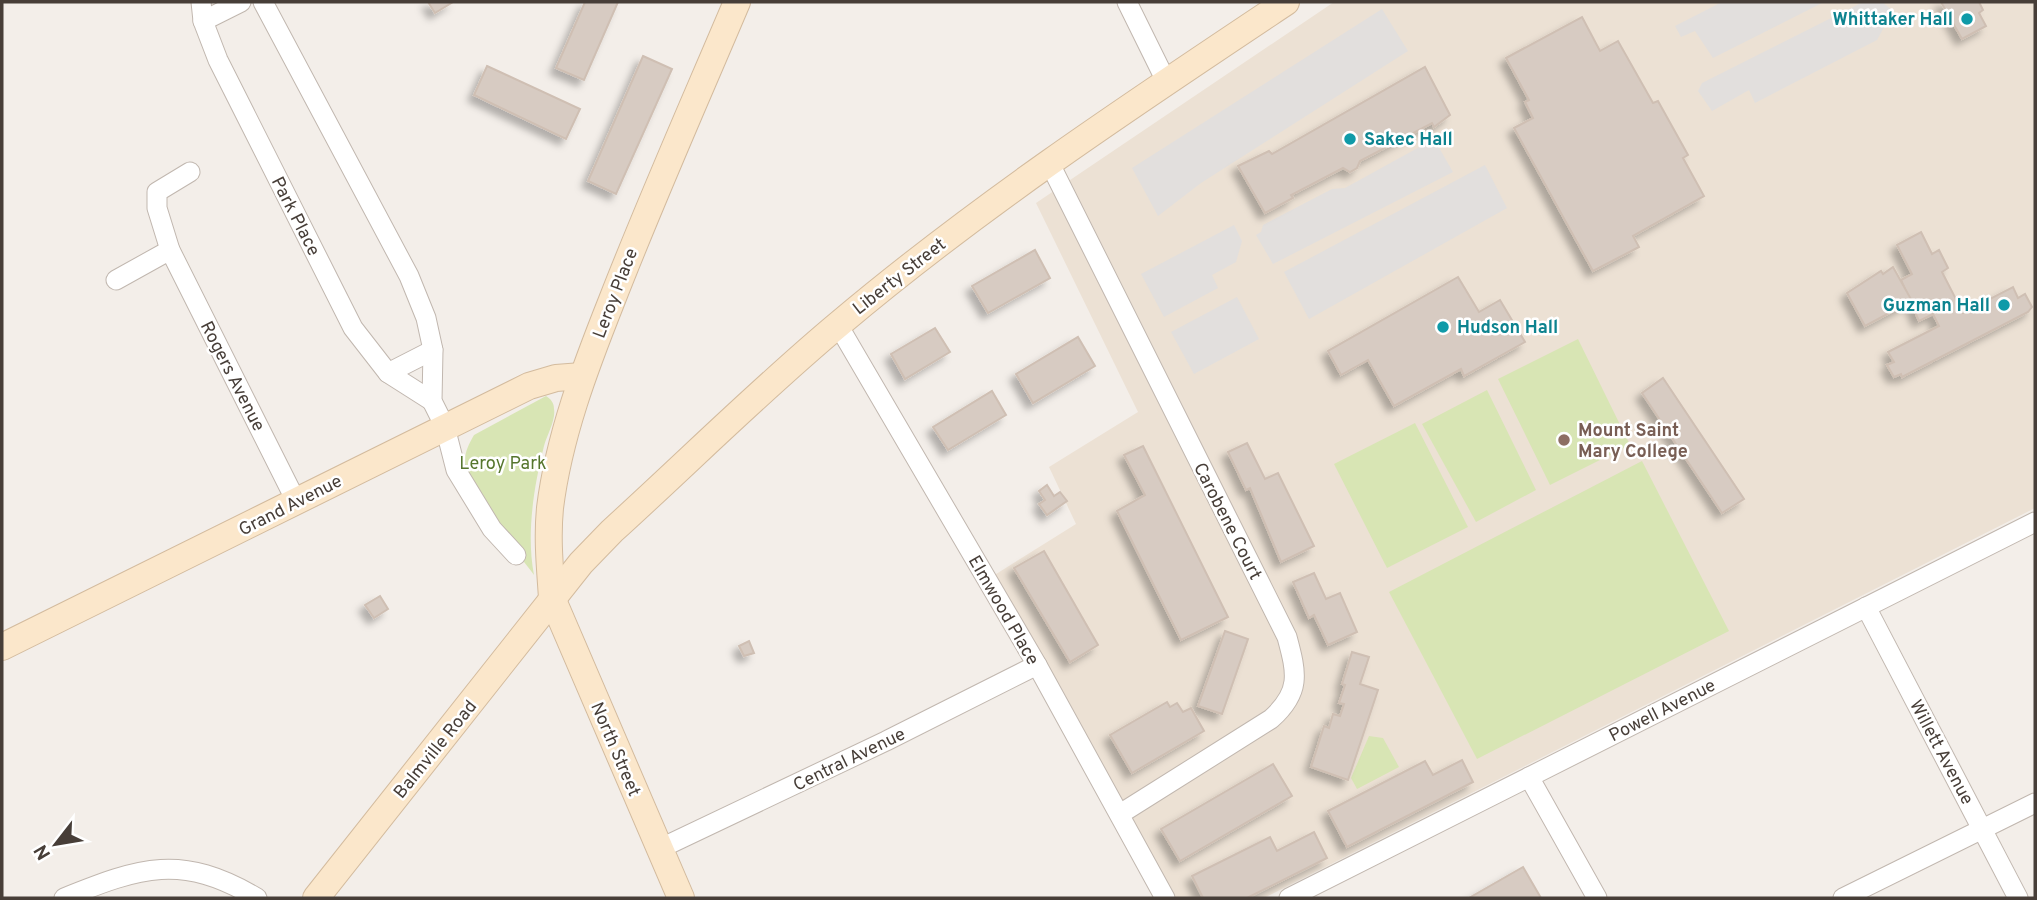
<svg xmlns="http://www.w3.org/2000/svg" width="2037" height="900" font-family="Overpass,sans-serif">
<style>
.education{fill:#ece1d4}
.green{fill:#d8e5b4}
.parking{fill:#e2dfdd}
.building{fill:#d7cbc2;stroke:#cfbfb3;stroke-width:2;filter:url(#shadow)}
.lines{fill:none;stroke-linecap:round;stroke-linejoin:round}
.street-casing{stroke:#c1b7af;stroke-width:21}
.secondary-casing{stroke:#d3bb9e;stroke-width:28}
.street{stroke:#fff;stroke-width:19}
.secondary{stroke:#fbe7cb;stroke-width:26}
.culture-dot{fill:#0f9aa8;stroke:#fff;stroke-width:2.5}
.education-dot{fill:#8d6e63;stroke:#fff;stroke-width:2.5}
.labels{text-anchor:middle;stroke-width:5;stroke-linejoin:round;paint-order:stroke}
.culture-label{font-size:18px;font-weight:bold;fill:#0d838f;stroke:#fff;text-anchor:end}
.street-label{font-size:18px;fill:#473e38;stroke:#fff}
.education-label{font-size:18px;font-weight:bold;fill:#785e54;stroke:#fff;text-anchor:start}
.park-label{font-size:18px;fill:#56762e;stroke:#fff}
</style>
<defs>
<filter id="shadow"><feDropShadow dx="-6" dy="6" stdDeviation="3.5" flood-color="#0004"/></filter>
</defs>
<rect width="100%" height="100%" fill="#f3eee9"/>
<polygon class="education" points="1334,2 2035,2 2035,508 1264,898 1173,898 993,576 1076,524 1049,467 1138,412 1036,203"/>
<g class="green">
<polygon points="1578,339 1630,445 1550,485 1498,379"/>
<polygon points="1487,390 1536,490 1476,522 1422,424"/>
<path d="M546,396C551,399 554,403 554,409C556,420 547,435 544,446C534,486 526,534 534,575C517,552 464,488 465,461C465,451 469,444 474,435Z"/>
<polygon points="1415,423 1468,527 1387,568 1334,464"/>
<polygon points="1642,461 1729,631 1477,759 1389,592"/>
<polygon points="1369,736 1383,738 1399,767 1357,789 1351,778"/>
</g>
<g class="parking">
<polygon points="1722,2 1824,2 1713,58 1695,31 1681,37 1675,26"/>
<polygon points="1863,2 1882,2 1893,11 1877,40 1755,103 1749,90 1712,111 1698,91 1702,83"/>
<polygon points="1382,9 1408,51 1201,183 1158,216 1132,168"/>
<polygon points="1434,139 1453,172 1273,264 1256,235 1261,232 1263,225 1332,189 1345,188"/>
<polygon points="1485,165 1507,208 1309,319 1284,272"/>
<polygon points="1234,225 1242,241 1236,262 1212,275 1218,288 1164,317 1141,274"/>
<polygon points="1237,297 1259,339 1194,374 1171,332"/>
</g>
<g class="building">
<polygon points="428,2 453,2 435,13"/>
<polygon points="585,2 618,2 584,80 556,68"/>
<polygon points="1941,2 1979,2 1983,10 1979,13 1986,26 1962,39"/>
<polygon points="1582,17 1600,51 1618,41 1653,103 1658,101 1688,155 1683,158 1704,196 1633,236 1639,247 1593,271 1514,128 1533,118 1525,102 1529,100 1506,58"/>
<polygon points="643,56 672,69 616,194 588,181"/>
<polygon points="487,66 580,109 566,139 474,95"/>
<polygon points="1425,67 1450,115 1434,127 1432,123 1360,161 1357,168 1350,172 1343,168 1291,195 1293,198 1265,213 1238,166 1269,151 1272,154"/>
<polygon points="1921,232 1932,254 1939,250 1948,268 1942,272 1963,313 2013,287 2018,298 2025,294 2032,307 2028,312 1902,377 1901,374 1894,377 1887,365 1894,362 1888,352 1939,326 1933,314 1919,321 1901,280 1912,274 1897,245"/>
<polygon points="1035,250 1050,278 988,313 972,286"/>
<polygon points="1893,267 1912,301 1865,326 1847,293 1881,271 1883,274"/>
<polygon points="1458,277 1479,312 1500,300 1525,342 1464,376 1461,369 1394,406 1368,360 1341,375 1328,351"/>
<polygon points="935,328 950,352 905,379 891,354"/>
<polygon points="1078,337 1095,366 1033,403 1016,374"/>
<polygon points="1663,378 1744,499 1722,513 1642,393"/>
<polygon points="992,391 1006,415 948,450 933,427"/>
<polygon points="1247,443 1265,479 1278,473 1314,546 1281,562 1250,488 1246,490 1228,452"/>
<polygon points="1143,446 1228,617 1181,640 1117,511 1145,495 1124,455"/>
<polygon points="1047,485 1054,496 1060,492 1067,501 1047,515 1039,504 1045,500 1039,491"/>
<polygon points="1044,551 1098,645 1070,662 1014,568"/>
<polygon points="1314,573 1326,599 1340,593 1357,632 1328,645 1314,615 1309,618 1293,582"/>
<polygon points="380,596 388,609 374,618 365,605"/>
<polygon points="1225,631 1248,639 1222,714 1198,706"/>
<polygon points="749,641 754,653 744,656 739,646"/>
<polygon points="1352,652 1369,657 1360,684 1378,690 1348,780 1311,767 1324,726 1329,728 1333,714 1340,716 1344,704 1339,703 1345,685 1342,684"/>
<polygon points="1167,702 1170,707 1177,703 1183,712 1191,708 1204,731 1132,773 1110,735"/>
<polygon points="1462,760 1473,782 1347,847 1328,811 1425,761 1433,775"/>
<polygon points="1273,764 1292,796 1180,861 1161,829"/>
<polygon points="1314,832 1327,858 1247,898 1203,898 1192,876 1270,837 1277,851"/>
<polygon points="1523,867 1541,898 1469,898"/>
</g>
<g class="lines">
<g class="street-casing">
<g id="street">
<polyline points="201,2 203,21 218,60 353,328 388,373 432,401"/>
<polyline points="263,2 409,276 426,318 433,350 432,401 445,427 456,470 492,529 516,555"/>
<polyline points="1127,2 1166,81"/>
<polyline points="203,21 241,2"/>
<path d="M1049,162L1287,637C1297,674 1301,692 1271,719L1120,814"/>
<polyline points="190,172 157,192 157,208 170,250 296,501"/>
<polyline points="116,280 170,250"/>
<polyline points="838,325 1037,665 1165,898"/>
<polyline points="388,373 433,350"/>
<polyline points="1866,607 2018,898"/>
<polyline points="1529,777 1597,898"/>
<polyline points="659,849 886,741 1037,665"/>
<path d="M64,898C141,867 181,853 257,898"/>
<polyline points="1289,898 2035,522"/>
<polyline points="1843,898 2035,803"/>
</g>
</g>
<g class="secondary-casing">
<g id="secondary">
<polyline points="2,647 529,386 556,378 582,376"/>
<path d="M316,898L581,563L612,531C688,462 761,389 839,324C980,205 1133,104 1286,2"/>
<path d="M681,898L552,598C550,568 547,539 550,508C559,436 585,368 612,300C651,200 695,101 737,2"/>
</g>
</g>
<use href="#street" class="street"/>
<use href="#secondary" class="secondary"/>
</g>
<g class="culture-dot">
<circle cx="1967" cy="19" r="7"/>
<circle cx="1350" cy="139" r="7"/>
<circle cx="2004" cy="305" r="7"/>
<circle cx="1443" cy="327" r="7"/>
</g>
<circle class="education-dot" cx="1564" cy="440" r="7"/>
<g class="labels">
<g class="culture-label">
<text x="1953" y="25">Whittaker Hall</text>
<text x="1364" y="145" text-anchor="start">Sakec Hall</text>
<text x="1990" y="311">Guzman Hall</text>
<text x="1457" y="333" text-anchor="start">Hudson Hall</text>
</g>
<g class="street-label">
<text transform="translate(296 216) rotate(63)" y="6">Park Place</text>
<text transform="translate(899 276) rotate(-38)" y="6">Liberty Street</text>
<text transform="translate(615 293) rotate(-69)" y="6">Leroy Place</text>
<text transform="translate(233 376) rotate(63)" y="6">Rogers Avenue</text>
<text transform="translate(290 505) rotate(-27)" y="6">Grand Avenue</text>
<text transform="translate(1228 521) rotate(63)" y="6">Carobene Court</text>
<text transform="translate(1004 610) rotate(60)" y="6">Elmwood Place</text>
<text transform="translate(1662 710) rotate(-27)" y="6">Powell Avenue</text>
<text transform="translate(435 749) rotate(-51)" y="6">Balmville Road</text>
<text transform="translate(616 749) rotate(67)" y="6">North Street</text>
<text transform="translate(1942 752) rotate(62)" y="6">Willett Avenue</text>
<text transform="translate(849 759) rotate(-26)" y="6">Central Avenue</text>
</g>
<g class="education-label">
<text x="1578" y="436">Mount Saint<tspan x="1578" dy="21">Mary College</tspan></text>
</g>
<g class="park-label">
<text x="503" y="469">Leroy Park</text>
</g>
</g>
<rect width="2037" height="900" fill="none" stroke="#473e38" stroke-width="7"/>
<g transform="translate(56 844) rotate(239)" stroke="#ffffff" stroke-width="5" paint-order="stroke">
<path d="M0-5L12 26L0 18L-12 26Z" fill="#473e38"/>
<text y="-10" font-size="19" font-weight="bold" text-anchor="middle" fill="#473e38">N</text>
</g>
</svg>
